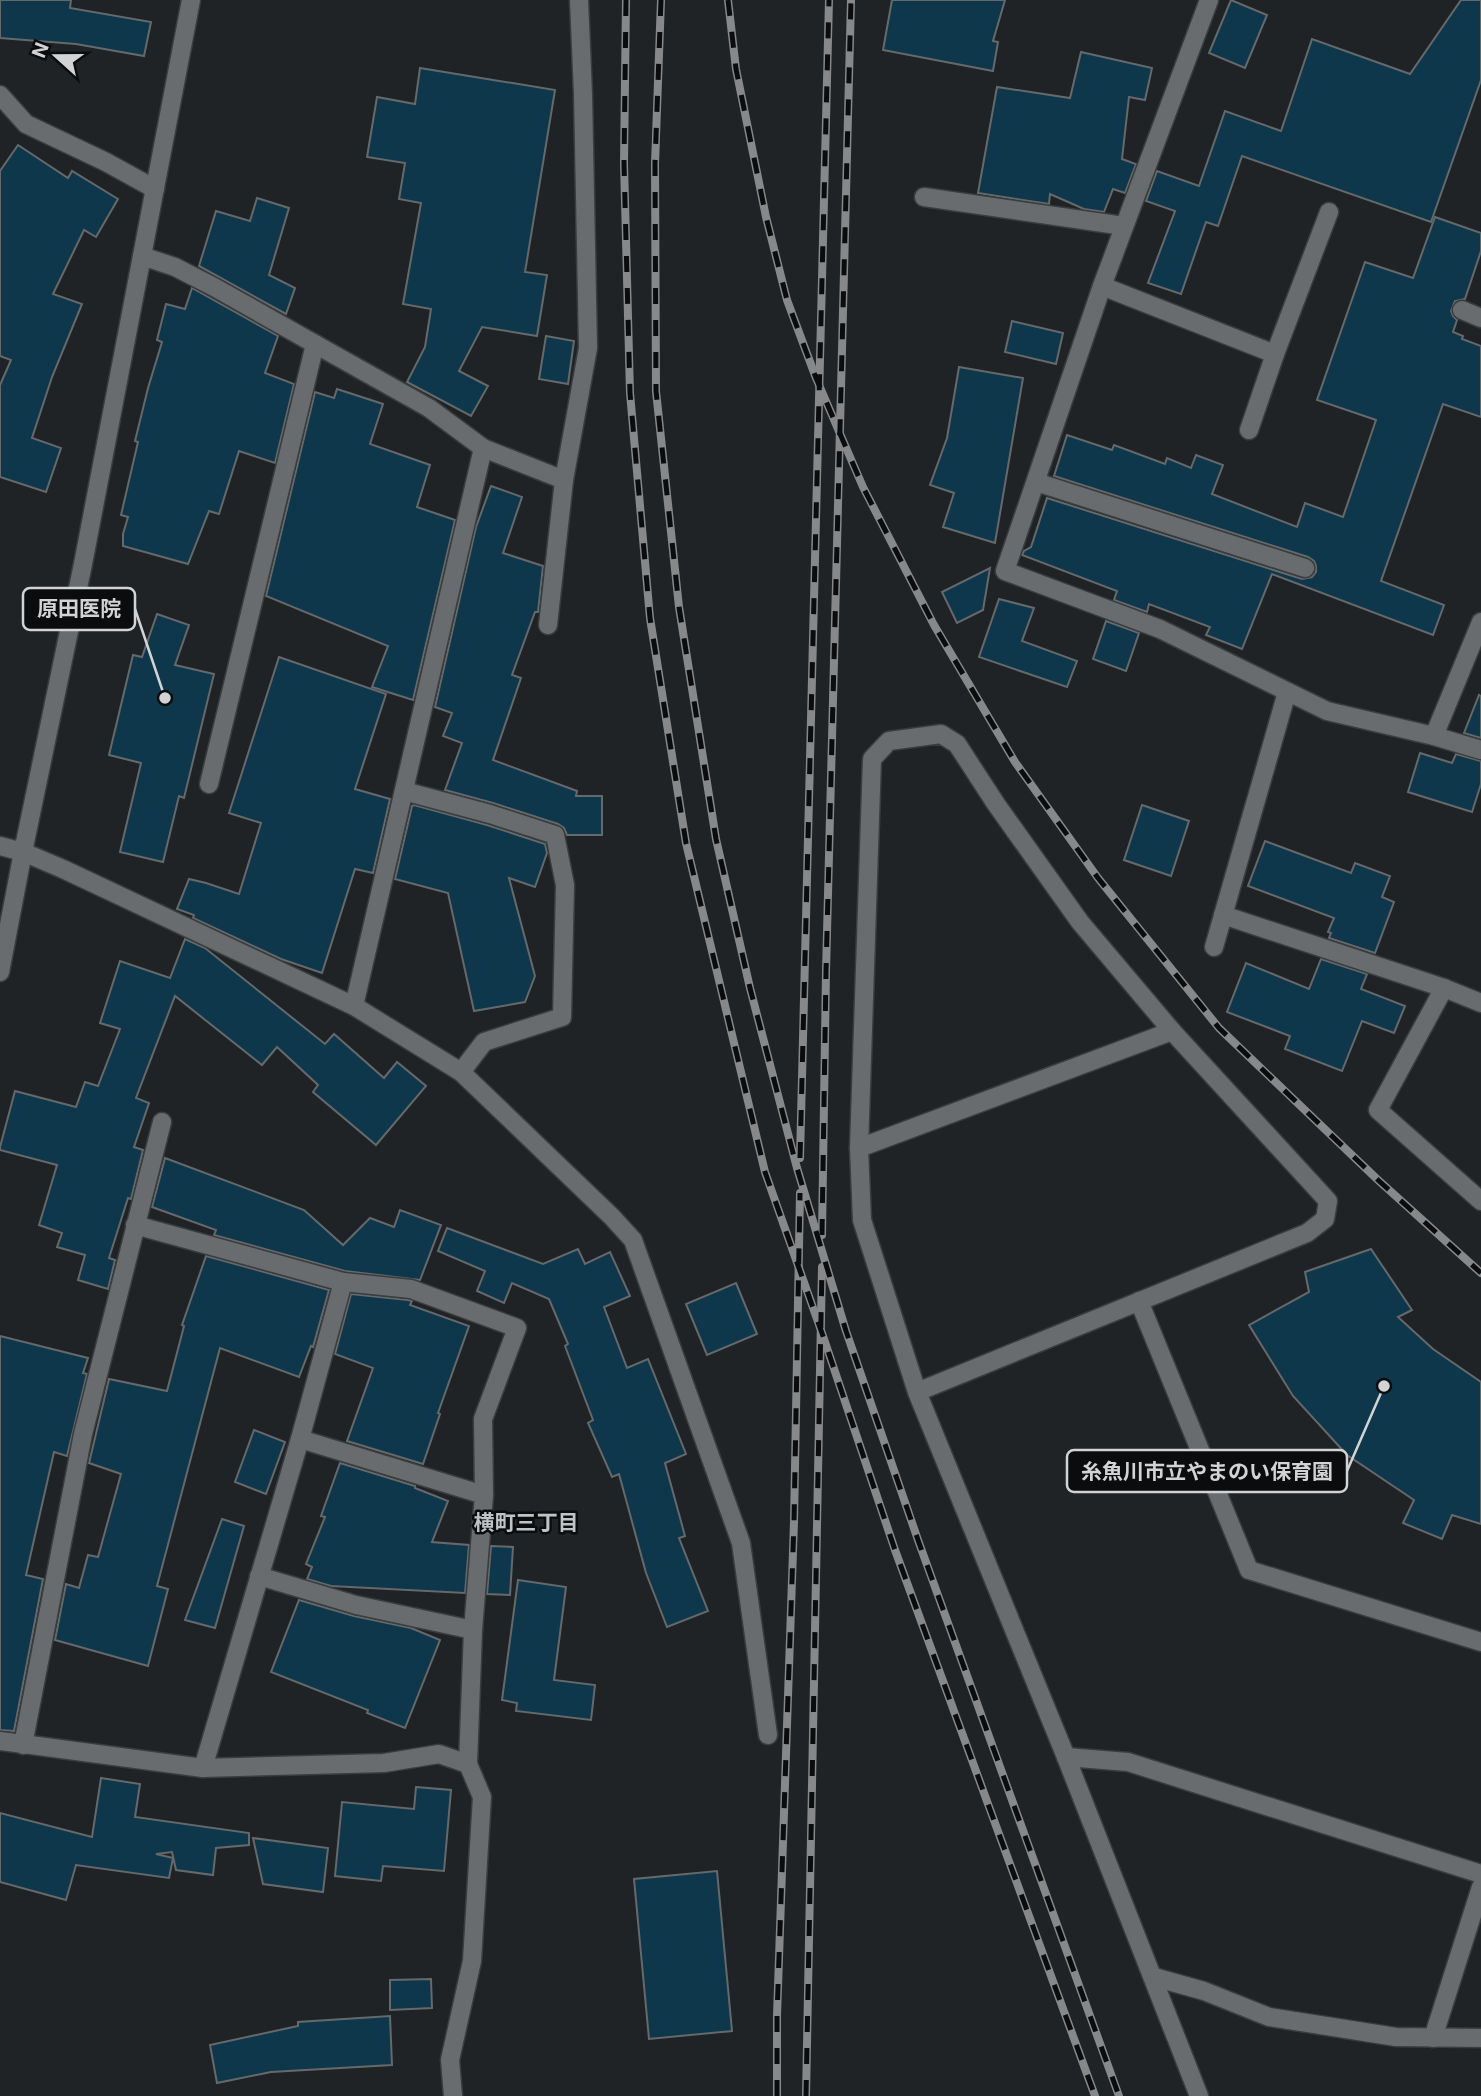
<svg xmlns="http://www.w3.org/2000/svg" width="1481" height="2096" font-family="Inter,'Noto Sans JP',sans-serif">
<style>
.building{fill:#0f374b;stroke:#65696b;stroke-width:2}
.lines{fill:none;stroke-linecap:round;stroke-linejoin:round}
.minor-casing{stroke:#3a3d3e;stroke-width:21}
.minor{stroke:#686c6e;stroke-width:18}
.rail-casing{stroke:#86888a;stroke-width:8}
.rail{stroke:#0b0c0d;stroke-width:5;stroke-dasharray:16;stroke-linecap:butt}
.labels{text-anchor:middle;stroke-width:5;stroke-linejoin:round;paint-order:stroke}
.neighbourhood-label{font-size:21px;font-weight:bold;fill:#bfc3c6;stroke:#0b0c0d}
.leader{fill:none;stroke:#d1d3d5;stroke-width:2.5}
.callout-dot{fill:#d1d3d5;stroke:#0b0c0d;stroke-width:2.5}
.callout{fill:#0b0c0d;stroke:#d1d3d5;stroke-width:2.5}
.callout-label{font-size:21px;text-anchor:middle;font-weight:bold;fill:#d1d3d5}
</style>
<rect width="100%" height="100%" fill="#202325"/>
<g class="building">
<polygon points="0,0 71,0 70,8 151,22 144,56 76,44 0,38"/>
<polygon points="892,0 1005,0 993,41 998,42 993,71 883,50"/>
<polygon points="1231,0 1267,15 1245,68 1209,53"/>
<polygon points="1461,0 1481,0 1481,80 1431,222 1242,156 1218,226 1206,222 1181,294 1148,283 1175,211 1146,201 1157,171 1199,186 1225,111 1281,131 1312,39 1410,74"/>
<polygon points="1081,52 1152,68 1145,100 1129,97 1122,159 1136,164 1125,193 1113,189 1104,212 1084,209 1050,194 1049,204 978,193 997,87 1070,98"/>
<polygon points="420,68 555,90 525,272 547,275 537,336 482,327 459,371 488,386 471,416 407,382 425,347 431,309 403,304 421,203 399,199 405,163 367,157 377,97 415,104"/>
<polygon points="18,145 68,178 72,171 118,199 96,237 84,230 53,294 82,304 52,377 32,438 61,448 46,492 0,477 0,385 11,360 0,356 0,171"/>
<polygon points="257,198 289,208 269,275 295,288 286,314 199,266 216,211 250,221"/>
<polygon points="1435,217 1481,233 1481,251 1465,299 1455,301 1451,311 1453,316 1457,320 1453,332 1463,336 1462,339 1481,346 1481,417 1443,404 1381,581 1444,605 1433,635 1272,574 1242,649 1206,635 1210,627 1149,604 1147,612 1114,600 1117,591 1022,555 1024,551 1031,547 1047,498 1302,579 1312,577 1316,572 1316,566 1314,561 1308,557 1054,476 1067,435 1112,450 1114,445 1165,464 1167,458 1191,468 1196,455 1223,465 1212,494 1297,527 1305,503 1343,517 1376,420 1317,400 1365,262 1413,278"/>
<polygon points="192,288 278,336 265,373 294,384 275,463 239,451 219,514 209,511 188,564 123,546 123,534 128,517 121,515 138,442 135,441 148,388 162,342 157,340 166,304 185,309"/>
<polygon points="1012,321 1063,333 1056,364 1005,352"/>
<polygon points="546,336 574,341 568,384 539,379"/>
<polygon points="959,367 1023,378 995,543 943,527 954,493 930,485 947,438"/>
<polygon points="337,389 383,404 370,444 430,465 417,507 455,520 413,700 372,687 388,646 266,596 315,392 334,398"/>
<polygon points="491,486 522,497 503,553 543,566 538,612 535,612 512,675 521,678 493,760 577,791 576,796 602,796 602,835 567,835 564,828 558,824 493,803 445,790 462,743 443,736 452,713 435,707 476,527"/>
<polygon points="990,568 983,610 957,623 942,592"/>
<polygon points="999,599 1034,608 1022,641 1077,661 1067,687 979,657"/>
<polygon points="157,614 189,625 175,665 214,674 184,798 179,796 163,862 120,852 141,763 109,755 133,655 142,657"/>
<polygon points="1106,621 1139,633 1126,671 1093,659"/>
<polygon points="279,657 386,694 355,789 390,799 373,873 355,869 322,973 281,959 193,918 194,915 177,909 189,879 206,883 239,894 261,823 229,813"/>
<polygon points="1479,695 1481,696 1481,738 1464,733"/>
<polygon points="1420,753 1452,763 1456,754 1481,761 1481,784 1472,812 1408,792"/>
<polygon points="414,805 487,825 545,844 547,853 535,887 509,878 535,976 525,1002 474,1011 448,893 395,879 412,806"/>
<polygon points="1142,805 1189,821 1171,876 1124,860"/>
<polygon points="1265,841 1351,873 1355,863 1390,876 1382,897 1394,902 1375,953 1329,938 1331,933 1328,932 1334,918 1248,886"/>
<polygon points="185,939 205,948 325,1044 334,1034 384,1078 397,1062 426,1086 376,1145 313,1092 318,1085 277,1047 262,1065 175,996 136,1098 149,1103 134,1147 143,1150 131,1199 128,1198 109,1258 115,1260 108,1289 78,1280 85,1255 57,1247 62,1233 39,1225 57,1165 0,1150 0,1147 15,1091 76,1107 85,1082 98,1086 120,1029 100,1023 120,961 170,978"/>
<polygon points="1321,959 1367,974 1361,989 1405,1006 1394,1033 1362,1021 1342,1071 1285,1049 1290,1036 1227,1012 1246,963 1309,989"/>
<polygon points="165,1158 304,1210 343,1245 370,1218 394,1227 400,1210 441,1225 420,1280 345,1271 214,1235 216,1230 152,1207"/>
<polygon points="447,1228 543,1264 578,1249 585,1264 610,1252 630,1296 604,1307 627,1368 648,1359 686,1454 665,1463 685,1536 679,1538 708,1611 667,1627 646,1573 619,1474 612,1477 588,1423 593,1420 565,1346 568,1344 549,1299 512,1283 504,1303 477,1291 485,1271 438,1251"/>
<polygon points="1371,1249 1412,1310 1398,1317 1433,1349 1481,1382 1481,1524 1452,1515 1442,1539 1403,1523 1414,1500 1347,1455 1293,1396 1249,1325 1309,1292 1305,1272"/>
<polygon points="206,1256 329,1290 313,1347 311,1346 299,1377 220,1348 157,1586 168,1589 148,1666 55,1640 66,1584 79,1588 88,1555 98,1557 121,1474 89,1463 109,1379 167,1391 184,1326 182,1325"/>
<polygon points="736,1283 757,1334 707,1355 686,1304"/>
<polygon points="351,1294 408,1300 412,1301 410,1305 469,1326 438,1413 440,1414 423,1464 347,1441 373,1368 335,1354"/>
<polygon points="0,1336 88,1358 83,1373 87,1374 67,1456 54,1452 26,1575 43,1579 14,1731 0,1730"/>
<polygon points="254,1430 285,1442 266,1494 235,1482"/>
<polygon points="340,1463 415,1486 415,1488 448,1501 432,1542 469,1545 465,1593 331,1586 307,1579 312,1567 306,1564 325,1517 321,1516"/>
<polygon points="222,1519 244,1526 215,1628 185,1620"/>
<polygon points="491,1546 513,1547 510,1595 487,1594"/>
<polygon points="518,1580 566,1587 554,1680 595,1685 591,1720 516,1711 517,1703 502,1700"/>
<polygon points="299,1600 354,1616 411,1628 440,1640 405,1728 367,1713 368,1710 271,1672"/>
<polygon points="101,1778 140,1784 135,1817 249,1833 249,1845 216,1848 213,1875 176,1870 172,1852 156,1854 173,1858 169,1878 76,1865 66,1900 0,1882 0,1813 92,1837"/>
<polygon points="416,1787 451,1790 444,1871 383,1866 381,1881 335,1876 342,1802 414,1809"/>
<polygon points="253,1838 328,1848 323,1892 263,1884"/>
<polygon points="717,1871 732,2031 649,2039 634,1879"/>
<polygon points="431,1979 432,2008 390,2010 390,1980"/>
<polygon points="390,2016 392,2065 271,2072 217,2083 210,2045 298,2026 298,2022"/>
</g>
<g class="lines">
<g class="minor-casing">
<g id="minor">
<polyline points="1209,0 1102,286 1005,571 1160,629 1327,711 1434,736 1481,750"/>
<polyline points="0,95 26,124 106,162 155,189"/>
<polyline points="924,197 1124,226"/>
<polyline points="142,256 175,267 214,287 315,344 429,408 483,448 354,1006"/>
<polyline points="1102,286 1275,354"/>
<polyline points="1462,310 1481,318"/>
<polyline points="1249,430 1275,354 1329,212"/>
<polyline points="483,448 564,480"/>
<polyline points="1036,482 1305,568"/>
<polyline points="548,625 564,480 588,348 583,94 579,0"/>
<polyline points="1434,736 1481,622"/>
<polyline points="209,784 315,344"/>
<polyline points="404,791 490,814 555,835 565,885 562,1017 484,1042 461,1072"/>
<polyline points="0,846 23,852 63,869 354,1006 461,1072 612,1217 633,1240 741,1543 768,1735"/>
<polyline points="1223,915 1444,988 1481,1003"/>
<polyline points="1214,947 1287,692"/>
<polyline points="0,972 23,852 83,564 191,0"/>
<polyline points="1444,988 1378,1110 1481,1201"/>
<polyline points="859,1148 1172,1031"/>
<polyline points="135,1225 343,1282 300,1439 203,1768"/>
<polyline points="343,1282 411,1289 517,1328 483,1419 484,1495"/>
<polyline points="1139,1301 1249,1570 1481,1642"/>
<polyline points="917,1392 1307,1233 1325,1219 1328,1201 1172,1031 1080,922 996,804 957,744 941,734 889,741 872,759 859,1148 862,1220 917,1392 1066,1757 1199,2096"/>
<polyline points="300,1439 484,1495 473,1630 468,1764 482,1797 472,1961 450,2060 453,2096"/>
<polyline points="259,1576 356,1605 473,1630"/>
<polyline points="0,1741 203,1768 384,1763 439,1754 468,1764"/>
<polyline points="23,1745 83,1434 162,1122"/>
<polyline points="1066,1757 1128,1762 1481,1874"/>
<polyline points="1154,1977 1204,1991 1269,2017 1396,2037 1481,2038"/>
<polyline points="1433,2038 1481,1887"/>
</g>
</g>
<use href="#minor" class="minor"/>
<g class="rail-casing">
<g id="rail">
<polyline points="626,0 624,163 630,393 650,618 686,843 765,1172 823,1336 895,1550 1095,2096"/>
<polyline points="661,0 655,164 656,391 679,607 716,839 750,988 797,1168 846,1331 918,1540 1119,2096"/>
<polyline points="728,0 736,69 766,217 787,300 816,378 863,487 934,625 1015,762 1098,878 1219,1028 1378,1180 1481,1273"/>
<polyline points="800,1158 829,0"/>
<polyline points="822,1235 826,972 851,0"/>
<polyline points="777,2096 777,2016 794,1522 800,1193"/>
<polyline points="806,2096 822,1267"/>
</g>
</g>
<use href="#rail" class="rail"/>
</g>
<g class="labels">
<g class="neighbourhood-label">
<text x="526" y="1530">横町三丁目</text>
</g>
</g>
<path class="leader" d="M165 698L135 609M1384 1386L1347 1471"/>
<g class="callout-dot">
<circle cx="165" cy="698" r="7"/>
<circle cx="1384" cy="1386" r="7"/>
</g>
<g class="callout">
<rect x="23" y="588" width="112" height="42" rx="7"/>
<rect x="1067" y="1450" width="280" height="42" rx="7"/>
</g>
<g class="callout-label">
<text x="79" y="616">原田医院</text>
<text x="1207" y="1479">糸魚川市立やまのい保育園</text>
</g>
<g transform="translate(56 56) rotate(291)" stroke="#0b0c0d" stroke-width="5" paint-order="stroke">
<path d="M0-5L12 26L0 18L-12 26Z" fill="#d1d3d5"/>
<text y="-10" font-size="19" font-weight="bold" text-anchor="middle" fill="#d1d3d5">N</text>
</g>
</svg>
